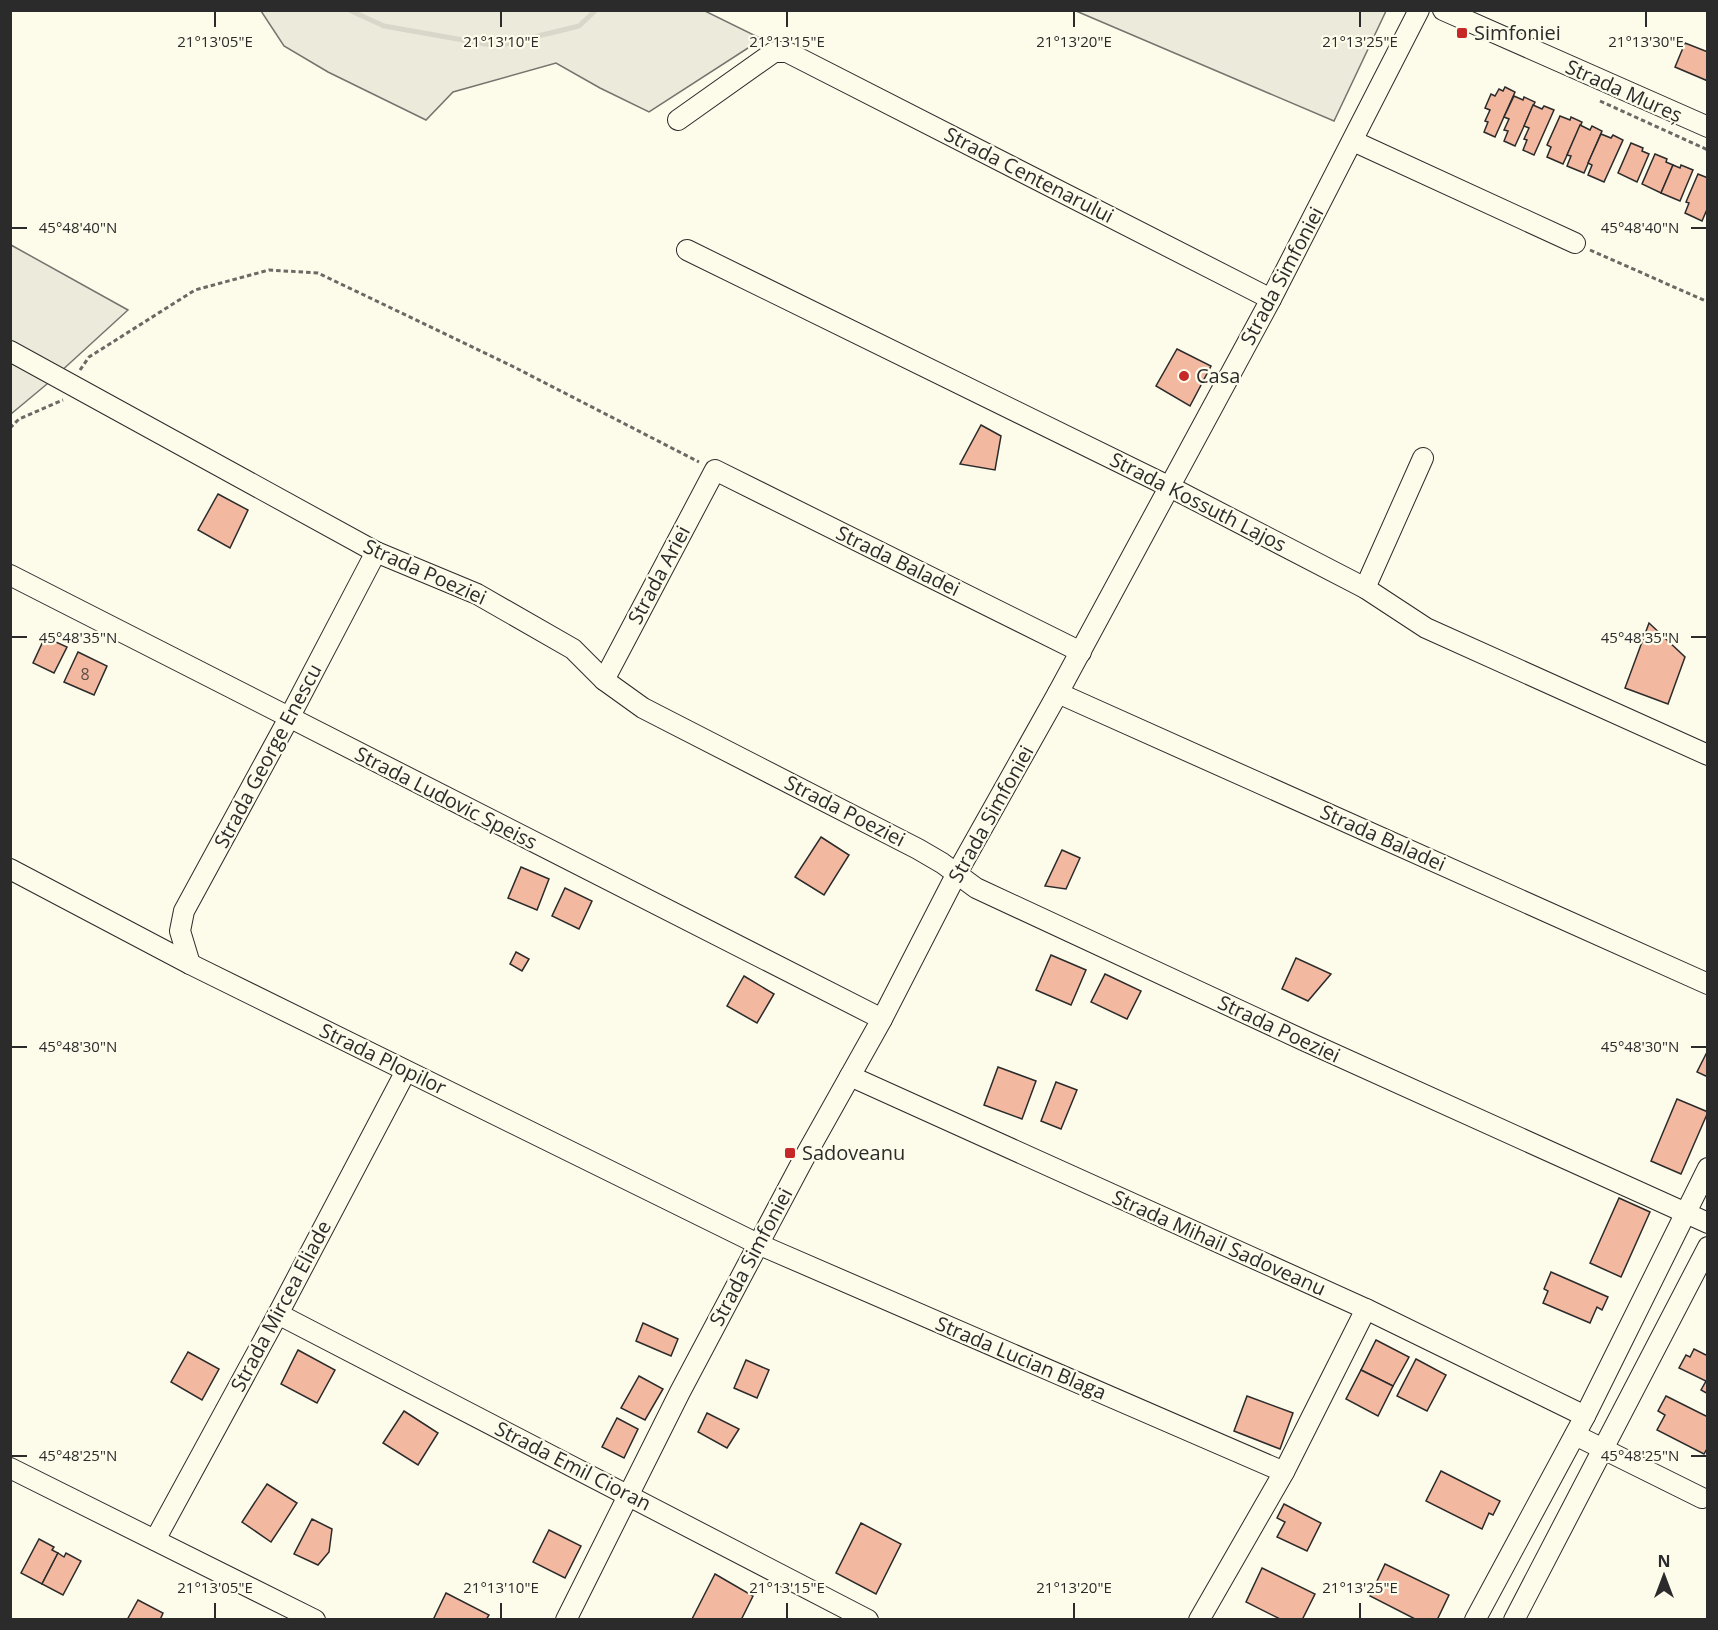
<svg xmlns="http://www.w3.org/2000/svg" width="1718" height="1630" font-family="'Open Sans',sans-serif">
<style>
.green{fill:#ecebdb;stroke:#74746e;stroke-width:1.5}
.lines{fill:none;stroke-linecap:round;stroke-linejoin:round}
.stream{stroke:#d8d7c9;stroke-width:5}
.building{fill:#f2b8a0;stroke:#2b2b2b;stroke-width:1.5}
.minor-casing{stroke:#2b2b2b;stroke-width:22}
.path{stroke:#6a6964;stroke-width:3;stroke-dasharray:4.5 3;stroke-linecap:butt}
.minor{stroke:#fdfbea;stroke-width:20}
.ticks{fill:none;stroke:#2b2b2b;stroke-width:2}
.poi-dot{fill:#c62828;stroke:#fdfbea;stroke-width:2}
.labels{text-anchor:middle;stroke-width:4.5;stroke-linejoin:round;paint-order:stroke}
.number-label{font-size:16px;fill:#5d4e48}
.poi-label{font-size:20px;fill:#2b2b2b;stroke:#fdfbea;text-anchor:start}
.street-label{font-size:20px;fill:#2b2b2b;stroke:#fdfbea}
.ticks-label{font-size:15px;text-anchor:middle;fill:#2b2b2b;stroke:#fdfbea;stroke-width:4.5;stroke-linejoin:round;paint-order:stroke}
</style>
<rect width="100%" height="100%" fill="#fdfbea"/>
<g class="green">
<polygon points="261,11 705,11 762,39 649,112 600,88 556,63 453,92 426,120 328,72 284,46"/>
<polygon points="1076,11 1386,11 1334,121"/>
<polygon points="11,245 128,310 47,384 11,414"/>
</g>
<g class="lines">
<polyline class="stream" points="349,10 384,26 497,46 579,26 596,10"/>
</g>
<g class="building">
<polygon points="1685,43 1708,52 1708,81 1675,67"/>
<polygon points="1505,87 1515,92 1495,137 1484,132 1488,122 1485,121 1490,110 1485,108 1491,94 1495,96 1499,89 1503,91"/>
<polygon points="1514,96 1523,100 1524,97 1535,102 1515,146 1504,141 1508,131 1504,130 1509,119 1504,117"/>
<polygon points="1533,105 1542,109 1544,106 1554,110 1534,155 1523,150 1527,140 1524,139 1529,128 1524,126"/>
<polygon points="1560,116 1570,120 1571,117 1582,122 1563,164 1547,157 1551,147 1547,145"/>
<polygon points="1580,125 1590,130 1592,126 1602,131 1584,173 1567,166 1571,156 1567,155"/>
<polygon points="1601,134 1611,138 1613,135 1623,140 1604,182 1588,175 1592,165 1588,163"/>
<polygon points="1631,143 1643,148 1642,151 1649,154 1637,182 1618,173"/>
<polygon points="1655,154 1667,159 1666,162 1673,165 1661,193 1642,184"/>
<polygon points="1673,165 1680,168 1681,165 1693,170 1680,201 1661,193"/>
<polygon points="1698,174 1708,178 1708,207 1702,221 1685,213 1689,203 1686,202"/>
<polygon points="1177,349 1211,366 1190,406 1156,386"/>
<polygon points="981,425 1001,436 995,470 960,464"/>
<polygon points="218,494 248,510 230,548 198,530"/>
<polygon points="1649,623 1685,657 1668,704 1625,688"/>
<polygon points="45,637 67,647 54,673 33,663"/>
<polygon points="78,652 107,666 94,695 64,682"/>
<polygon points="821,837 849,855 824,895 795,877"/>
<polygon points="1062,850 1080,858 1066,889 1045,886"/>
<polygon points="521,867 549,879 537,910 508,898"/>
<polygon points="565,888 592,901 579,929 552,916"/>
<polygon points="516,952 529,959 522,971 510,964"/>
<polygon points="1051,955 1086,970 1071,1005 1036,990"/>
<polygon points="1296,958 1331,974 1308,1001 1282,989"/>
<polygon points="1105,974 1141,991 1127,1019 1091,1002"/>
<polygon points="744,976 774,994 757,1023 727,1006"/>
<polygon points="1708,1050 1708,1077 1697,1072"/>
<polygon points="998,1067 1036,1081 1022,1119 984,1105"/>
<polygon points="1056,1082 1077,1090 1061,1129 1041,1121"/>
<polygon points="1677,1099 1708,1112 1681,1174 1651,1161"/>
<polygon points="1619,1198 1650,1212 1621,1277 1590,1263"/>
<polygon points="1551,1272 1608,1297 1602,1310 1597,1307 1590,1323 1543,1303 1548,1291 1544,1289"/>
<polygon points="643,1323 678,1339 671,1356 636,1341"/>
<polygon points="1376,1340 1409,1357 1393,1386 1361,1370"/>
<polygon points="1694,1349 1708,1356 1708,1394 1701,1390 1706,1381 1679,1368 1686,1355 1690,1357"/>
<polygon points="298,1350 335,1370 317,1403 281,1384"/>
<polygon points="188,1352 219,1369 202,1400 171,1382"/>
<polygon points="1416,1359 1446,1375 1427,1411 1397,1396"/>
<polygon points="746,1360 769,1370 757,1398 734,1388"/>
<polygon points="1361,1370 1393,1386 1378,1416 1346,1399"/>
<polygon points="639,1376 663,1389 645,1420 621,1408"/>
<polygon points="1247,1396 1293,1413 1280,1449 1234,1431"/>
<polygon points="1666,1396 1708,1417 1708,1447 1704,1454 1657,1430 1665,1415 1658,1411"/>
<polygon points="404,1411 438,1433 418,1465 383,1443"/>
<polygon points="707,1413 739,1429 727,1448 698,1432"/>
<polygon points="617,1418 638,1429 624,1458 602,1447"/>
<polygon points="1441,1471 1500,1501 1493,1515 1489,1513 1482,1529 1426,1501"/>
<polygon points="267,1484 297,1503 271,1542 242,1522"/>
<polygon points="1284,1504 1321,1523 1307,1551 1277,1537 1285,1522 1277,1518"/>
<polygon points="312,1519 332,1529 329,1552 318,1565 294,1554"/>
<polygon points="861,1523 901,1544 876,1594 836,1573"/>
<polygon points="549,1530 581,1546 565,1578 533,1562"/>
<polygon points="39,1539 54,1547 52,1550 58,1553 42,1584 21,1573"/>
<polygon points="58,1553 64,1557 66,1553 81,1561 63,1595 42,1584"/>
<polygon points="1385,1564 1449,1595 1437,1620 1417,1620 1370,1596"/>
<polygon points="1262,1568 1315,1594 1302,1620 1282,1620 1246,1602"/>
<polygon points="715,1574 753,1596 741,1620 692,1619"/>
<polygon points="446,1593 489,1615 486,1620 433,1620"/>
<polygon points="138,1600 163,1613 160,1620 127,1620"/>
</g>
<g class="lines">
<g class="minor-casing">
<g id="minor">
<polyline points="1443,10 1708,127"/>
<polyline points="678,120 774,52 787,52 1271,299"/>
<polyline points="1353,141 1575,243"/>
<polyline points="687,250 1170,487 1365,588 1426,628 1708,755"/>
<polyline points="10,351 376,552 477,594 573,649 604,680 643,708 918,849 942,863 976,888 1303,1040 1708,1223"/>
<polyline points="10,575 882,1019"/>
<polyline points="1365,588 1423,458"/>
<polyline points="604,680 715,470 1081,652"/>
<polyline points="1058,693 1708,984"/>
<polyline points="10,869 190,964 758,1244 1284,1472"/>
<polyline points="190,964 180,931 184,911 289,718 376,552"/>
<polyline points="850,1076 1366,1309 1585,1416"/>
<polyline points="278,1314 868,1620"/>
<polyline points="1575,1435 1702,1498"/>
<polyline points="10,1468 315,1620"/>
<polyline points="155,1540 278,1314 406,1071"/>
<polyline points="566,1620 680,1392 803,1160 882,1019 957,873 1058,693 1271,299 1419,10"/>
<polyline points="1199,1620 1284,1472 1366,1309"/>
<polyline points="1475,1620 1585,1416 1708,1168"/>
<polyline points="1514,1620 1708,1247"/>
</g>
</g>
<g class="path">
<polyline points="1600,101 1708,150"/>
<polyline points="1590,250 1708,302"/>
<polyline points="80,370 89,357 195,290 269,270 318,273 512,366 699,462"/>
<polyline points="10,428 19,419 63,400"/>
</g>
<use href="#minor" class="minor"/>
</g>
<path class="ticks" d="M215,12V27M501,12V27M787,12V27M1074,12V27M1360,12V27M1646,12V27M12,228H27M1691,228H1706M12,637H27M1691,637H1706M12,1047H27M1691,1047H1706M12,1456H27M1691,1456H1706M215,1603V1618M501,1603V1618M787,1603V1618M1074,1603V1618M1360,1603V1618"/>
<g class="poi-dot">
<rect x="1456" y="27" width="12" height="12" rx="3"/>
<circle cx="1184" cy="376" r="6"/>
<rect x="784" y="1147" width="12" height="12" rx="3"/>
</g>
<g class="labels">
<g class="number-label">
<text x="85" y="680">8</text>
</g>
<g class="poi-label">
<text x="1474" y="40">Simfoniei</text>
<text x="1196" y="383">Casa</text>
<text x="802" y="1160">Sadoveanu</text>
</g>
<g class="street-label">
<text transform="translate(1624 91) rotate(24)" y="7">Strada Mureș</text>
<text transform="translate(1029 175) rotate(27)" y="7">Strada Centenarului</text>
<text transform="translate(1282 276) rotate(-62)" y="7">Strada Simfoniei</text>
<text transform="translate(1198 502) rotate(27)" y="7">Strada Kossuth Lajos</text>
<text transform="translate(898 561) rotate(26)" y="7">Strada Baladei</text>
<text transform="translate(425 572) rotate(24)" y="7">Strada Poeziei</text>
<text transform="translate(659 575) rotate(-62)" y="7">Strada Ariei</text>
<text transform="translate(268 756) rotate(-62)" y="7">Strada George Enescu</text>
<text transform="translate(446 798) rotate(27)" y="7">Strada Ludovic Speiss</text>
<text transform="translate(845 811) rotate(27)" y="7">Strada Poeziei</text>
<text transform="translate(991 814) rotate(-61)" y="7">Strada Simfoniei</text>
<text transform="translate(1383 838) rotate(24)" y="7">Strada Baladei</text>
<text transform="translate(1279 1029) rotate(25)" y="7">Strada Poeziei</text>
<text transform="translate(383 1059) rotate(26)" y="7">Strada Plopilor</text>
<text transform="translate(1219 1243) rotate(24)" y="7">Strada Mihail Sadoveanu</text>
<text transform="translate(751 1257) rotate(-62)" y="7">Strada Simfoniei</text>
<text transform="translate(281 1306) rotate(-62)" y="7">Strada Mircea Eliade</text>
<text transform="translate(1021 1358) rotate(23)" y="7">Strada Lucian Blaga</text>
<text transform="translate(573 1466) rotate(27)" y="7">Strada Emil Cioran</text>
</g>
</g>
<g class="ticks-label">
<text x="215" y="47">21°13'05"E</text>
<text x="501" y="47">21°13'10"E</text>
<text x="787" y="47">21°13'15"E</text>
<text x="1074" y="47">21°13'20"E</text>
<text x="1360" y="47">21°13'25"E</text>
<text x="1646" y="47">21°13'30"E</text>
<text x="78" y="233">45°48'40"N</text>
<text x="1640" y="233">45°48'40"N</text>
<text x="78" y="643">45°48'35"N</text>
<text x="1640" y="643">45°48'35"N</text>
<text x="78" y="1052">45°48'30"N</text>
<text x="1640" y="1052">45°48'30"N</text>
<text x="78" y="1461">45°48'25"N</text>
<text x="1640" y="1461">45°48'25"N</text>
<text x="215" y="1593">21°13'05"E</text>
<text x="501" y="1593">21°13'10"E</text>
<text x="787" y="1593">21°13'15"E</text>
<text x="1074" y="1593">21°13'20"E</text>
<text x="1360" y="1593">21°13'25"E</text>
</g>
<rect width="1718" height="1630" fill="none" stroke="#2b2b2b" stroke-width="24"/>
<g transform="translate(1664 1576)" stroke="#fdfbea" stroke-width="4.5" paint-order="stroke">
<path d="M0-4.5L10 22L0 15L-10 22Z" fill="#2b2b2b"/>
<text y="-9" font-size="16" font-weight="bold" text-anchor="middle" fill="#2b2b2b">N</text>
</g>
</svg>
